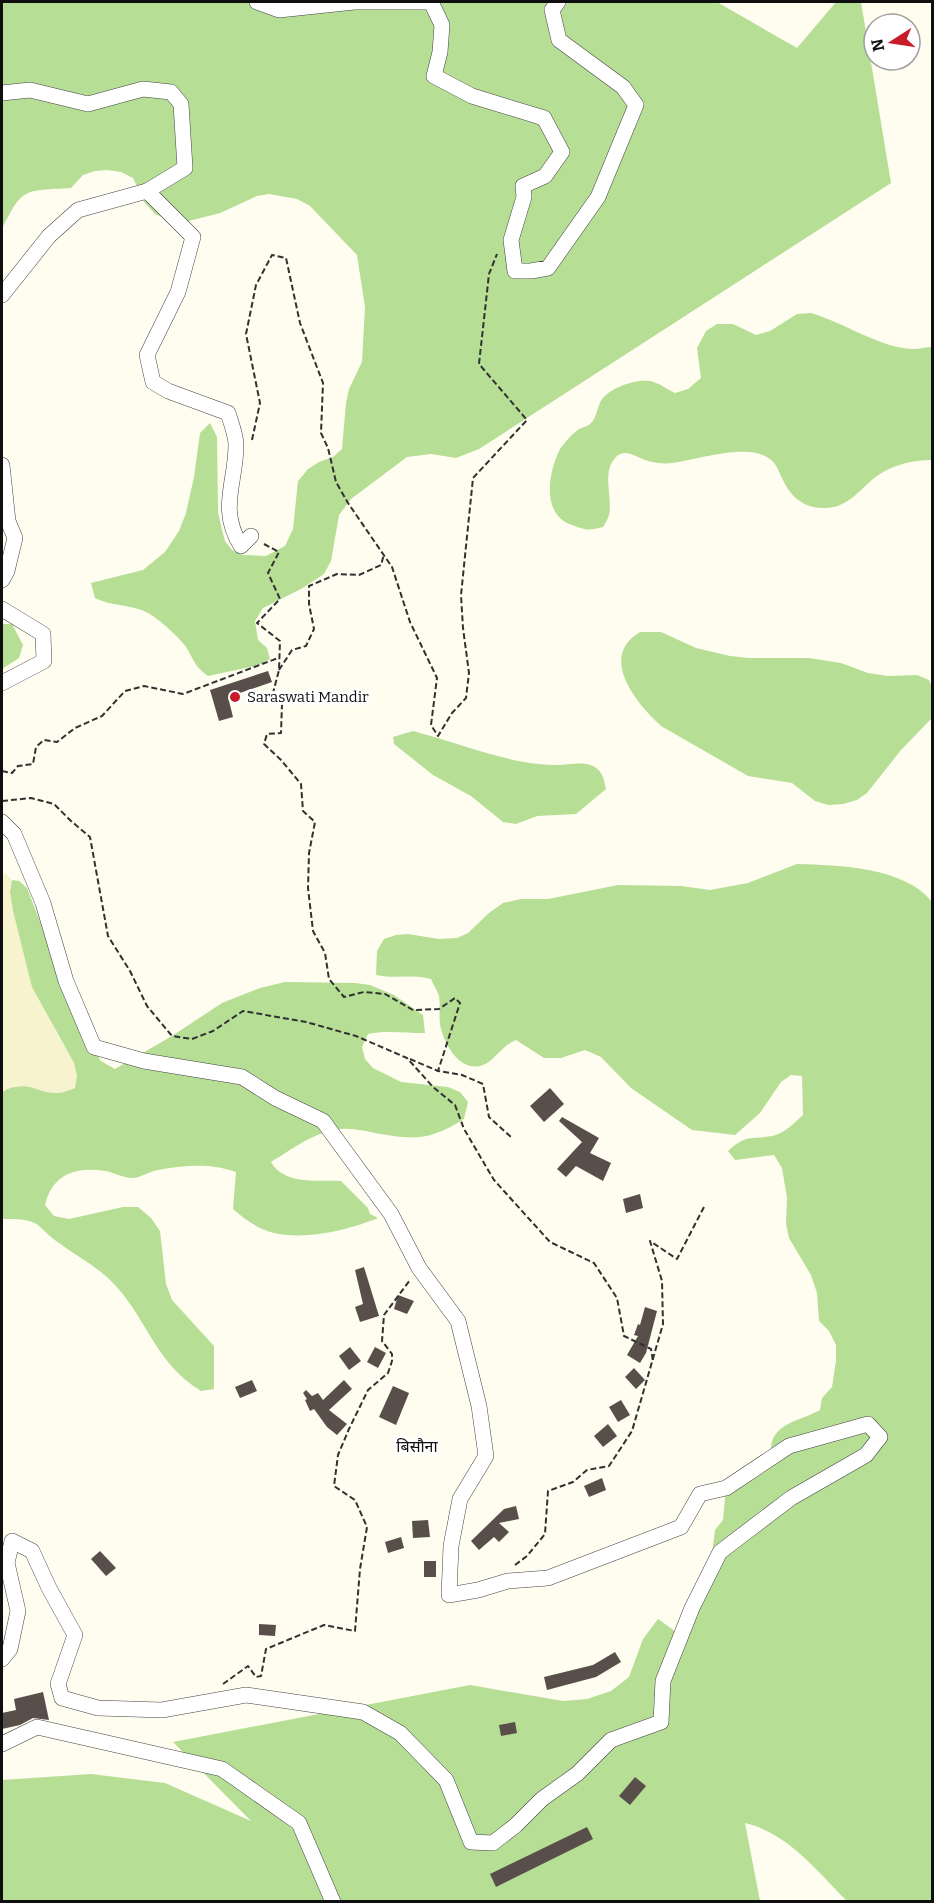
<svg xmlns="http://www.w3.org/2000/svg" width="934" height="1903" font-family="Bitter,'Noto Sans Devanagari',serif">
<style>
.farmland{fill:#f7f3ce}
.forest{fill:#b7de95}
.building{fill:#584f4a}
.lines{fill:none;stroke-linecap:round;stroke-linejoin:round}
.street-casing{stroke:#424242;stroke-width:16}
.path{stroke:#313131;stroke-width:2;stroke-dasharray:6 3;stroke-linecap:butt}
.street{stroke:#fff;stroke-width:15}
.poi-dot{fill:#c81d28;stroke:#fff;stroke-width:2}
.labels{text-anchor:middle;stroke-width:6;stroke-linejoin:round;paint-order:stroke}
.poi-label{font-size:15px;fill:#0f0f0f;stroke:#fff;text-anchor:start}
.neighbourhood-label{font-size:16px;fill:#0f0f0f;stroke:#fff}
</style>
<rect width="100%" height="100%" fill="#fffcf0"/>
<polygon class="farmland" points="5,873 12,880 10,892 13,911 26,962 58,1036 74,1063 77,1075 75,1088 64,1093 52,1094 29,1088 16,1086 2,1092 2,878"/>
<g class="forest">
<path d="M2,2H717L797,48L836,2H861L891,183L479,449L456,458L431,454L407,457L351,499L339,515L331,561L324,574L301,589L263,608L255,621L258,640L267,648L270,659L259,665L208,676C195,667 194,660 186,647C179,637 159,619 148,613C133,604 112,607 95,598L91,583L143,570L165,552L179,531L186,513L194,477L200,433L210,423L217,437L218,512L222,530L225,541L232,550L243,555L266,556L285,546L293,529L298,481L308,469L319,462L333,457L342,449L346,403L349,389L362,362L365,307L357,255L310,206L297,199L269,194L257,196L220,213L177,224L155,214L145,203L133,178L121,172L107,170L95,171L83,175L71,188C25,191 23,186 2,229Z"/>
<path d="M811,313C843,322 882,349 914,349C920,349 926,347 932,347V460C915,460 895,464 880,474C861,486 850,509 823,508C803,508 790,496 782,478C779,472 776,463 770,459C748,442 697,460 672,463C664,464 653,463 645,460C636,457 625,448 616,457C601,472 613,497 609,515C608,519 605,523 603,527C589,531 585,530 572,525C541,515 548,473 560,449C565,442 572,434 579,429C583,427 589,426 591,423C598,416 597,404 603,398C612,387 636,379 650,381C659,383 667,389 675,393L688,389L701,378L697,348L706,331L717,324H733L756,335L770,331L797,314Z"/>
<polygon points="2,624 12,624 23,645 19,658 2,669"/>
<path d="M640,632H661L696,648L730,656L749,658H809L841,663L868,673L888,676L917,675L929,680L932,688V718L901,750L867,793L857,800L843,804L828,805L815,801L792,783L748,776L661,726C636,703 598,657 640,632Z"/>
<path d="M413,731C451,741 486,755 524,762C535,764 546,765 557,765C568,765 582,761 593,766C603,771 604,780 606,789L576,814L537,816L516,824L503,822L471,796L433,775L394,744L393,737Z"/>
<path d="M797,864C838,865 905,867 932,902V1901H847C817,1871 788,1833 745,1823L760,1901L2,1902V1780L91,1774L165,1783L251,1821L173,1742L470,1685L563,1701L587,1699L611,1691L629,1677L643,1639L658,1619L679,1634L712,1554L715,1530L723,1520L726,1488C742,1486 765,1477 770,1460C773,1450 768,1444 776,1434C784,1422 806,1418 820,1410L822,1398L832,1387L836,1361V1345L829,1331L819,1321L817,1293L811,1275L789,1238L786,1224L787,1198L782,1168L774,1155L735,1160L728,1151C748,1132 753,1141 776,1135C787,1131 794,1123 803,1115L802,1076L791,1075L781,1082L760,1113L735,1135L692,1130L631,1088L601,1057L585,1050L561,1058H544L516,1040C501,1046 495,1061 483,1065C461,1073 446,1047 441,1029C438,1018 441,1007 439,996C437,990 433,984 431,979C413,974 395,979 376,975L377,951L384,939L396,935L408,934L439,939L457,938L468,933L489,913L503,903L521,899H548L618,885L681,886L710,890L748,883Z"/>
<path d="M12,880L19,881L27,888L85,1037L101,1061L115,1069L172,1036L222,1003L260,988L285,982L355,983L370,985L394,995L423,1015L425,1033C406,1033 384,1030 368,1034L362,1047L365,1059L373,1068L401,1082L448,1087L460,1092L468,1102L464,1119C429,1141 414,1140 375,1133C365,1131 353,1128 342,1129C315,1131 294,1148 271,1162C284,1185 317,1180 341,1181L368,1208L370,1214L378,1218C346,1231 293,1244 260,1228C250,1223 241,1216 233,1209L236,1172C211,1163 184,1165 158,1170C150,1171 140,1178 132,1178C123,1178 113,1172 105,1171C75,1166 52,1175 45,1205L54,1216L69,1219L123,1207H138L151,1218L160,1231L166,1284L172,1300L214,1346V1389L201,1391C155,1363 148,1320 114,1284C97,1266 79,1258 59,1243C51,1238 45,1231 38,1225C28,1218 13,1219 2,1219V1092C6,1090 11,1087 15,1087C38,1082 45,1102 75,1088L77,1076L74,1063L32,987L13,911L10,892Z"/>
</g>
<g class="building">
<polygon points="268,671 272,682 228,697 233,717 219,721 210,690"/>
<polygon points="550,1088 564,1104 544,1122 530,1106"/>
<polygon points="562,1117 599,1138 590,1153 611,1163 603,1181 576,1166 566,1177 557,1169 582,1142 559,1121"/>
<polygon points="640,1194 643,1208 626,1213 623,1199"/>
<polygon points="364,1267 379,1316 360,1322 355,1307 363,1304 355,1270"/>
<polygon points="398,1295 414,1301 407,1314 394,1309"/>
<polygon points="645,1307 657,1311 646,1353 640,1363 627,1355 638,1336 634,1335 638,1324 640,1325"/>
<polygon points="350,1347 361,1361 349,1370 339,1356"/>
<polygon points="375,1347 386,1353 378,1368 367,1362"/>
<polygon points="634,1368 645,1380 636,1389 625,1377"/>
<polygon points="252,1380 257,1391 240,1398 235,1387"/>
<polygon points="344,1380 352,1389 329,1410 347,1424 337,1435 327,1427 314,1409 310,1411 305,1400 307,1399 303,1393 306,1390 312,1396 318,1393 323,1400"/>
<polygon points="393,1386 409,1393 396,1425 379,1417"/>
<polygon points="621,1400 630,1415 618,1422 609,1407"/>
<polygon points="608,1424 617,1436 603,1447 594,1436"/>
<polygon points="602,1478 606,1490 589,1497 584,1486"/>
<polygon points="516,1506 519,1519 499,1523 509,1532 499,1542 494,1537 479,1550 471,1541 504,1509"/>
<polygon points="428,1520 430,1537 413,1538 412,1521"/>
<polygon points="401,1537 404,1548 388,1553 385,1542"/>
<polygon points="100,1551 116,1568 106,1576 91,1559"/>
<rect x="424" y="1561" width="12" height="16"/>
<polygon points="259,1624 276,1625 275,1636 259,1635"/>
<polygon points="615,1652 621,1662 596,1677 547,1690 544,1677 593,1665"/>
<polygon points="43,1692 49,1720 33,1718 20,1725 2,1729 2,1713 16,1710 14,1699"/>
<polygon points="515,1722 517,1733 501,1736 499,1725"/>
<polygon points="635,1777 646,1786 630,1805 619,1796"/>
<polygon points="587,1827 593,1839 496,1887 490,1874"/>
</g>
<g class="lines">
<g class="street-casing">
<g id="street">
<polyline points="257,2 279,10 354,2 431,2 442,25 440,52 434,76 472,96 544,118 562,152 545,176 523,186 524,197 511,240 515,271 531,271 548,268 598,197 636,105 623,87 559,40 552,10 558,2"/>
<polyline points="2,93 30,90 88,104 143,89 171,92 181,104 185,168 147,191 78,210 49,236 2,295"/>
<path d="M147,191L193,237L178,292L147,355L153,382L168,391L228,413C231,423 236,435 236,445C236,483 218,509 241,546L251,536"/>
<polyline points="2,465 8,521 15,538 7,571 2,580"/>
<polyline points="2,609 43,634 44,661 2,683"/>
<polyline points="2,822 14,834 43,903 66,981 94,1047 144,1061 242,1077 275,1098 323,1121 391,1214 419,1268 458,1321 479,1406 486,1456 460,1499 451,1546 449,1595 478,1590 508,1581 548,1578 681,1527 700,1494 726,1488 789,1446 868,1424 880,1437 866,1455 791,1498 720,1552 692,1608 663,1681 661,1722 611,1740 577,1774 542,1799 516,1825 493,1843 471,1842 446,1780 400,1733 363,1712 246,1695 162,1710 98,1708 62,1698 58,1684 75,1635 49,1588 32,1551 12,1541 7,1563 18,1611 10,1649 2,1659"/>
<polyline points="2,1744 37,1727 222,1769 299,1823 333,1902"/>
</g>
</g>
<g class="path">
<polyline points="252,440 260,403 246,334 256,285 272,255 286,258 300,323 323,383 321,433 328,448 336,482 348,503 392,567 410,622 437,678 431,725 438,736 452,713 466,698 469,673 463,628 461,595 473,478 527,420 479,364 489,274 497,254"/>
<polyline points="264,544 279,552 268,573 280,599 257,623 280,641 279,670 273,693 282,704 281,733 267,734 264,744 281,760 301,784 303,811 315,822 309,853 308,888 313,931 325,953 329,979 344,997 364,992 385,994 413,1010 439,1009 455,998 460,1003 438,1071 462,1075 483,1084 489,1117 512,1138"/>
<polyline points="279,670 292,650 306,646 314,629 309,604 309,586 337,574 359,575 381,565 384,554"/>
<polyline points="2,771 12,773 18,766 33,764 36,747 44,740 57,742 75,728 102,716 125,691 144,686 183,694 278,658"/>
<polyline points="2,801 31,798 54,804 71,821 90,837 108,936 130,971 147,1006 172,1036 192,1039 213,1031 243,1011 306,1022 356,1036 407,1058 433,1087 455,1105 464,1129 494,1180 550,1242 594,1263 617,1298 624,1336 651,1349 653,1361"/>
<polyline points="410,1059 438,1071"/>
<polyline points="515,1565 527,1556 545,1534 548,1491 573,1482 587,1470 609,1466 632,1431 663,1324 662,1281 650,1241 677,1259 704,1207"/>
<polyline points="223,1684 248,1666 256,1677 261,1676 266,1649 324,1625 355,1631 360,1569 367,1527 355,1500 334,1486 338,1455 349,1429 368,1390 388,1373 392,1361 392,1354 382,1341 384,1315 410,1280"/>
</g>
<use href="#street" class="street"/>
</g>
<circle class="poi-dot" cx="235" cy="697" r="6"/>
<g class="labels">
<g class="poi-label">
<text x="247" y="702">Saraswati Mandir</text>
</g>
<g class="neighbourhood-label">
<text x="417" y="1452">बिसौना</text>
</g>
</g>
<rect width="934" height="1903" fill="none" stroke="#0f0f0f" stroke-width="6"/>
<g transform="translate(892 42) rotate(258)"><circle r="28" fill="#ffffff" stroke="#9f9f9f" stroke-width="1.5"/>
<path d="M0-4.5L10 22L0 15L-10 22Z" fill="#c81d28"/>
<text y="-9" font-size="16" font-weight="bold" text-anchor="middle" fill="#0f0f0f">N</text>
</g>
</svg>
